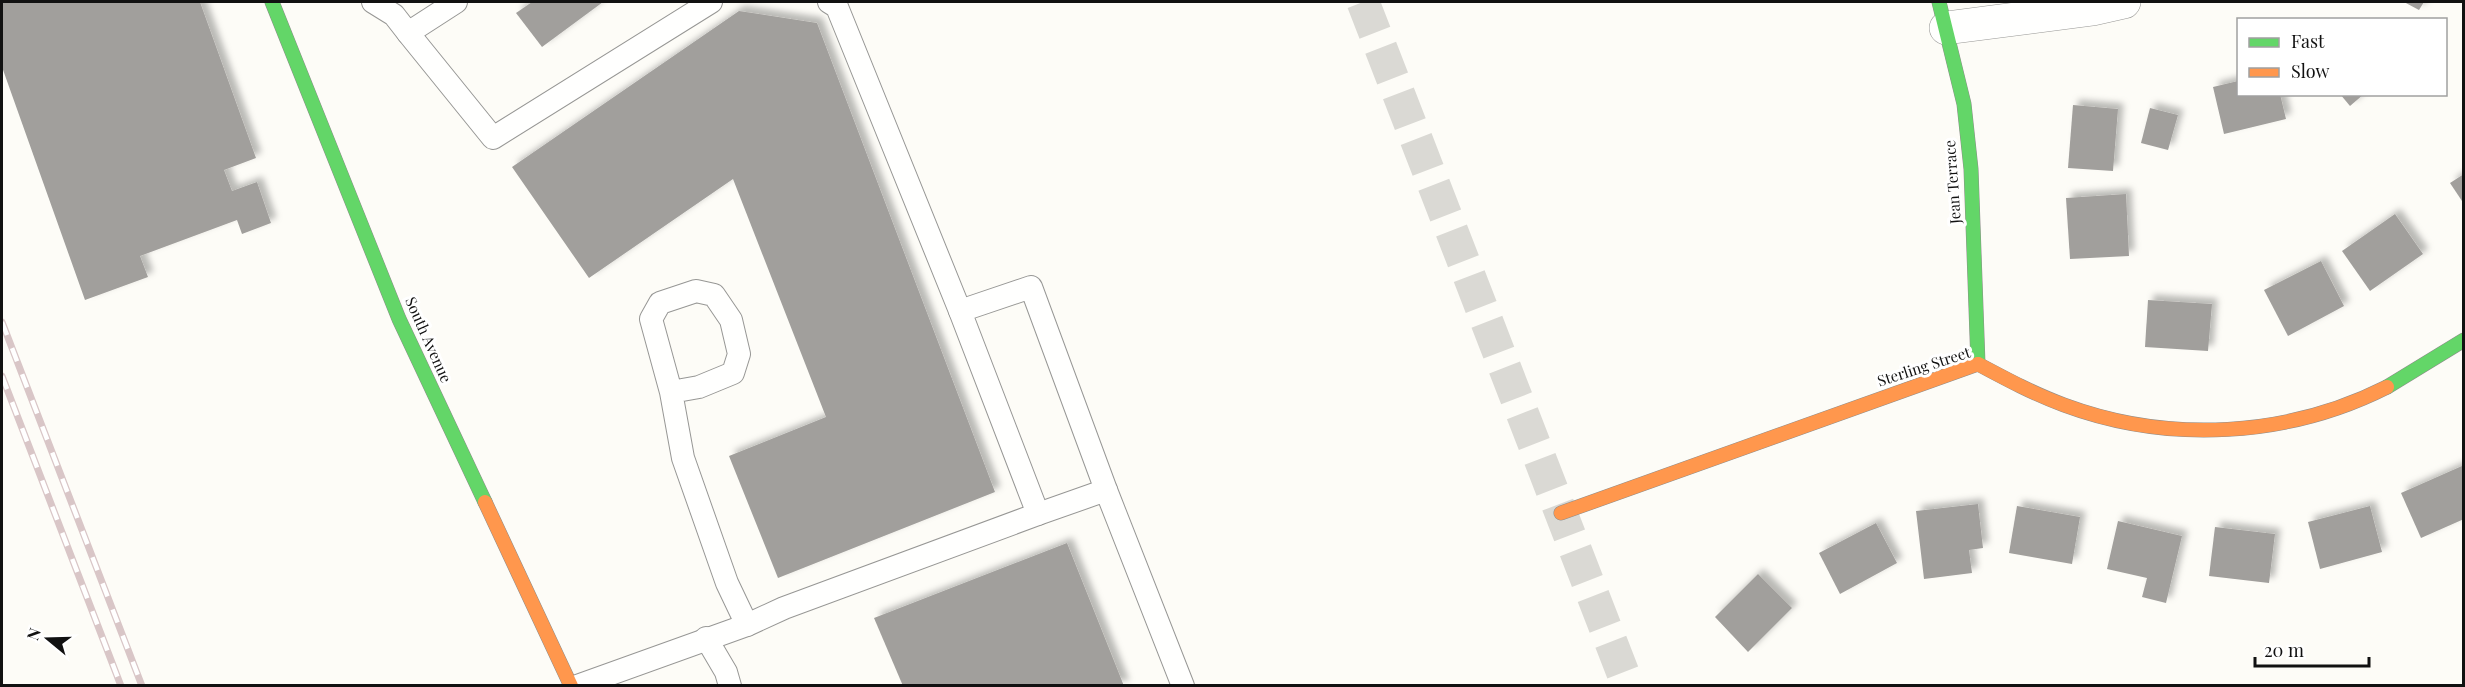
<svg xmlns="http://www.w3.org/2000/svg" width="2465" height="687" font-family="'Playfair Display',serif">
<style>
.building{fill:#a19f9c;filter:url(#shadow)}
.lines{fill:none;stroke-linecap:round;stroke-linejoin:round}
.secondary-tunnel{stroke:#dad9d4;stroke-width:33;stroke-dasharray:33 16;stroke-linecap:butt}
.lane-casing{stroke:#979795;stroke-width:24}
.street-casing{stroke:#979795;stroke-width:34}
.fast-casing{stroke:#8e8d8b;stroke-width:15}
.slow-casing{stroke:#8e8d8b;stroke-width:15}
.lane{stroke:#fffffe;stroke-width:22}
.street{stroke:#fffffe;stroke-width:33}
.fast{stroke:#63d668;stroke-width:14}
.slow{stroke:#ff974d;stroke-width:14}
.rail-casing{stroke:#d9c6c7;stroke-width:7}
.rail{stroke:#fff;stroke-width:4.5;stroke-dasharray:14;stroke-linecap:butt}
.labels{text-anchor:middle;stroke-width:6;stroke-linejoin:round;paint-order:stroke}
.street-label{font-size:15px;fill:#111;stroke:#fff}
</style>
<defs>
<filter id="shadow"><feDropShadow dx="5.5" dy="-5.5" stdDeviation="3" flood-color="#0004"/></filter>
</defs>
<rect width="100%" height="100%" fill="#fdfcf7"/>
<g class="building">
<polygon points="2,2 200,2 256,158 224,170 232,191 257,182 271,223 242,234 237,220 140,256 148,277 85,300 2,67"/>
<polygon points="532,2 603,2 542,47 516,13"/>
<polygon points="2404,2 2424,2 2419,10"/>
<polygon points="739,11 817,23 995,492 778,578 729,456 826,417 733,179 589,278 512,167"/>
<polygon points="2238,81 2238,94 2280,94 2286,119 2224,134 2213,87"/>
<polygon points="2340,94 2364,94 2350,106"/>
<polygon points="2073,105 2118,109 2113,171 2068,168"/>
<polygon points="2150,108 2178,115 2168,150 2141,143"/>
<polygon points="2464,174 2464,204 2450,183"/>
<polygon points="2126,194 2129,256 2070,259 2066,198"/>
<polygon points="2395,214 2423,254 2370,291 2342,251"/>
<polygon points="2321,261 2344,306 2288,336 2264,290"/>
<polygon points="2148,300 2212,304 2208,351 2145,347"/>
<polygon points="2462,466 2464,471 2464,519 2421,538 2401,493"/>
<polygon points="1978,504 1983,548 1969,550 1972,573 1924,579 1916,511"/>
<polygon points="2017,506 2080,517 2072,564 2009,553"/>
<polygon points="2370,506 2382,552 2320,569 2308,522"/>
<polygon points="2118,521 2182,536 2166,603 2142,597 2147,578 2107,569"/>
<polygon points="1876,523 1897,563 1840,594 1819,553"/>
<polygon points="2215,527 2275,534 2269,583 2209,576"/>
<polygon points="1067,543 1124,686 903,686 874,618"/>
<polygon points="1758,574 1792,608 1748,652 1715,617"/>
</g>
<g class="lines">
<polyline class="secondary-tunnel" points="1363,2 1628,686"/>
<g class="lane-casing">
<g id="lane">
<polyline points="373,2 394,15 408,33 456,2"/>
<polyline points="408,33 493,138 711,2"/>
<polyline points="960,311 1031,287 1106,490"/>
<polyline points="671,392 651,319 660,303 696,291 714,295 731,320 739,354 733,373 699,387 671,392 683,458 727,583 747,625"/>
<polyline points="1038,514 1106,490 1183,686"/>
<polyline points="706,638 726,672 730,686"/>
<polyline points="577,686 747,625 784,608 1038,514 960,311 837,7 829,2"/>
</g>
</g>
<g class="street-casing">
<polyline id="street" points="1946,28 2093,9 2124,2"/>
</g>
<g class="fast-casing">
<g id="fast">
<polyline points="272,2 399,319 485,502"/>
<polyline points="1939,2 1964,104 1971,169 1978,364"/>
<polyline points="2387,387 2464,340"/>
</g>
</g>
<g class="slow-casing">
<g id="slow">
<path d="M1978,364C2006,379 2034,394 2064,405C2169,444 2288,437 2387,387"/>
<polyline points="485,502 571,686"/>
<polyline points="1561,513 1978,364"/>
</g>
</g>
<use href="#lane" class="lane"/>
<use href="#street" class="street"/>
<use href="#fast" class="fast"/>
<use href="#slow" class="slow"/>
<g class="rail-casing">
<g id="rail">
<polyline points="2,322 142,686"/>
<polyline points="2,376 121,686"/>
</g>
</g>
<use href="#rail" class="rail"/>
</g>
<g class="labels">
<g class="street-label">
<text transform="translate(1953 182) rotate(-94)" y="5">Jean Terrace</text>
<text transform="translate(428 340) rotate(66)" y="5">South Avenue</text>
<text transform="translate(1924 367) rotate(-18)" y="5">Sterling Street</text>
</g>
</g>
<rect width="2465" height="687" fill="none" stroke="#111111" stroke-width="6"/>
<rect x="2237" y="18" width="210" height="78" fill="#ffffff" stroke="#a0a0a0" stroke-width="1.5"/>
<rect x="2249" y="38" width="30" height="9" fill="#63d668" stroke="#a0a0a0" stroke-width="1.5"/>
<text x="2291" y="48" font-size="18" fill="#111111">Fast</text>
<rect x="2249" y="68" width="30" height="9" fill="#ff974d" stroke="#a0a0a0" stroke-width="1.5"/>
<text x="2291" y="78" font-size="18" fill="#111111">Slow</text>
<g transform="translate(48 639) rotate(289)" stroke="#ffffff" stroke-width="4.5" paint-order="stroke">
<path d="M0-4.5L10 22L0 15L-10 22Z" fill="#111111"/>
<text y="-9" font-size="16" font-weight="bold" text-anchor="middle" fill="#111111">N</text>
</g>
<path d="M2255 657v9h114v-9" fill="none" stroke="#111111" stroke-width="3"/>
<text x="2264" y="657" font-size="18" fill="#111111" stroke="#ffffff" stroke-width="4.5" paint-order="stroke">20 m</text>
</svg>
